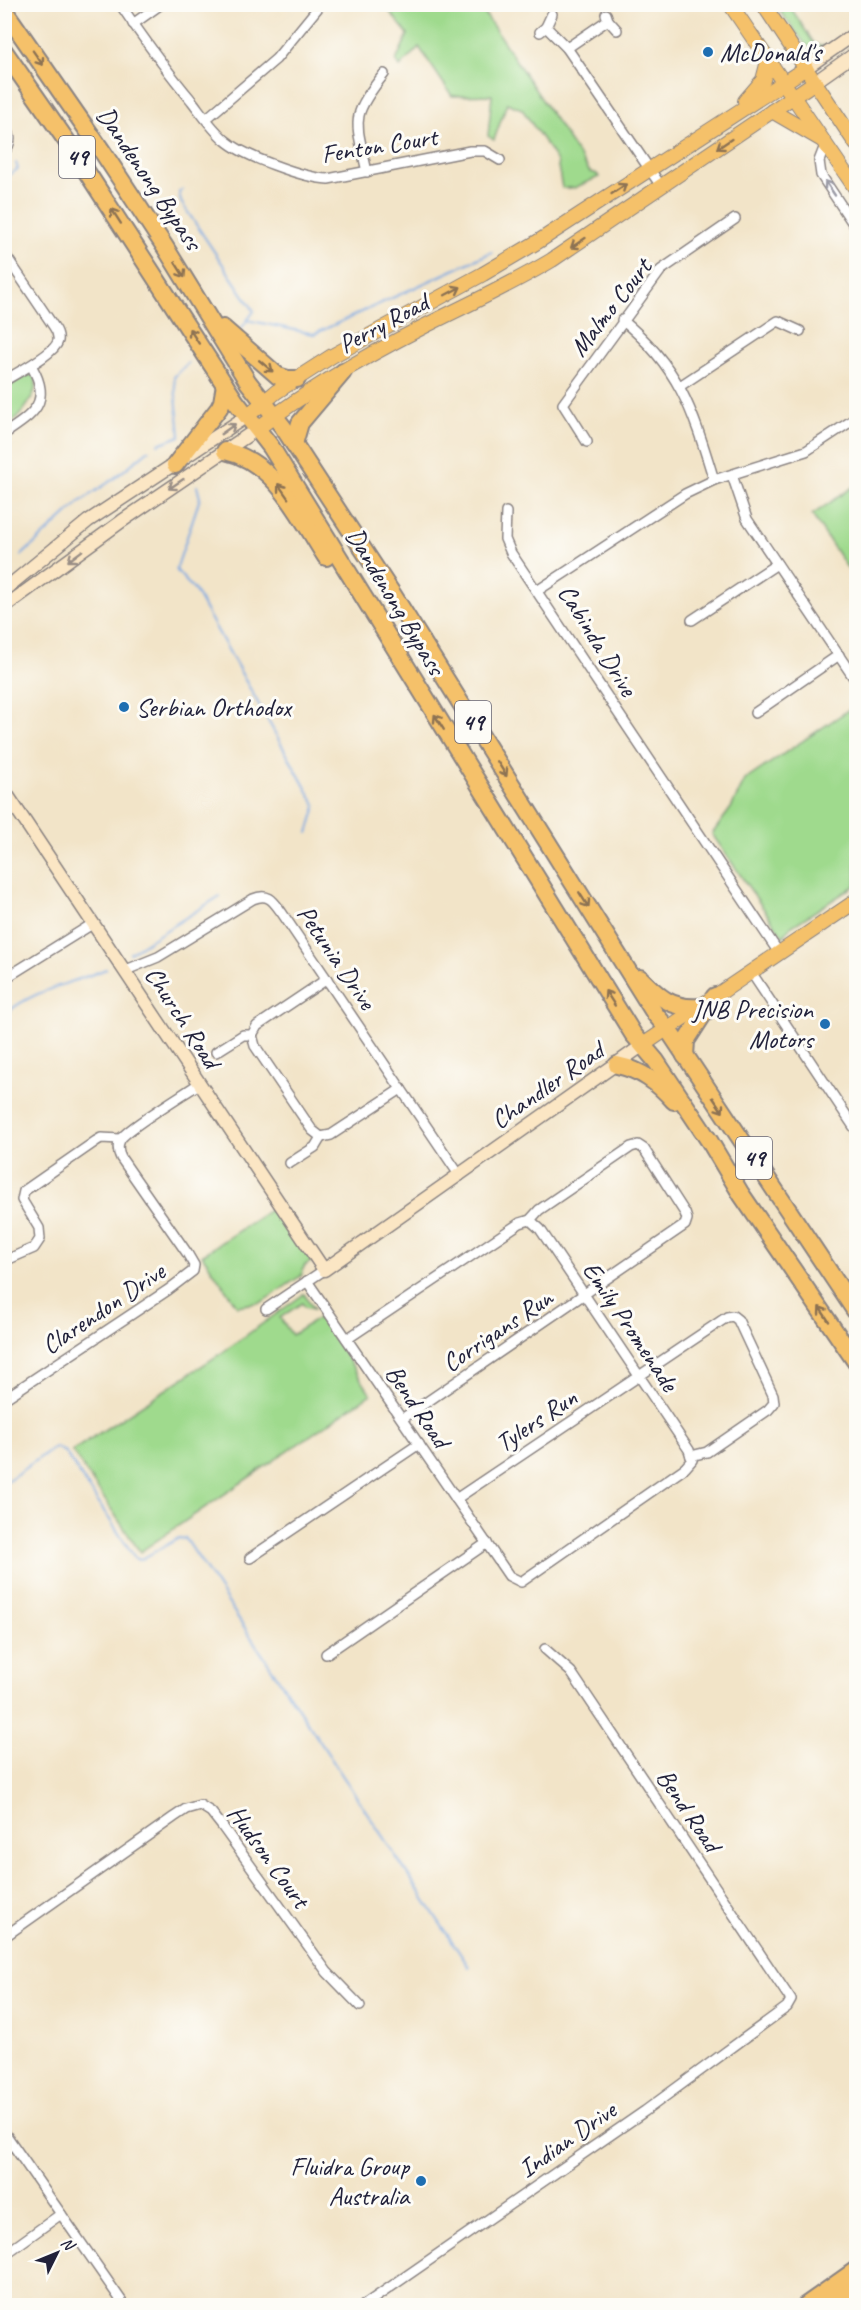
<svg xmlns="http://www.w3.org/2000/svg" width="861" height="2310" font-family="Caveat,sans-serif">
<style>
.green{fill:#9fda8d;stroke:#607e64;stroke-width:1.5}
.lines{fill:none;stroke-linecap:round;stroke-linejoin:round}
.stream{stroke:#78a7e1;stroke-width:2}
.street-casing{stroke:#8a8382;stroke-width:12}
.secondary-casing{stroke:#8a8382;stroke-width:15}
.primary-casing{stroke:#8a8382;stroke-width:16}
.highway-casing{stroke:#8a8382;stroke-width:20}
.street{stroke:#fff;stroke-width:9}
.secondary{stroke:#fbe6c4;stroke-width:12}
.primary{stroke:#f5c16b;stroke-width:14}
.highway{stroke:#f5c16b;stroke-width:16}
.oneway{stroke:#8c7253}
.oneway2{stroke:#9c9ca7}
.oneway3{stroke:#998e86}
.poi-dot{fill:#1f6fb2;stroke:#fdfcf7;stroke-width:2}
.labels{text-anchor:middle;stroke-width:6;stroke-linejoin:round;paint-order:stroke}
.shield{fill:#fdfcf7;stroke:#646373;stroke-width:1.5}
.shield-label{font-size:24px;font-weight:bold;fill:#22223b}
.poi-label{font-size:26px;fill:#22223b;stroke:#fdfcf7;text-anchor:start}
.street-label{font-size:26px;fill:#22223b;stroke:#fdfcf7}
</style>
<rect width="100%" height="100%" fill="#fdfcf7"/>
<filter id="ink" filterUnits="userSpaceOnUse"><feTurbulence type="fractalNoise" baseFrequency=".0167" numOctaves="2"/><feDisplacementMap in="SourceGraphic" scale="12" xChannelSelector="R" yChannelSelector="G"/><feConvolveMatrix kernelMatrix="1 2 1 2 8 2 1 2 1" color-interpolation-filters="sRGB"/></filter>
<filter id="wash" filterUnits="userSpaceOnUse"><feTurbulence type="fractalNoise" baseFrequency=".008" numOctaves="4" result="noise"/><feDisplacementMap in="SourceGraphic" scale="24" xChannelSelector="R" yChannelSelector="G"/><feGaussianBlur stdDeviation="1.35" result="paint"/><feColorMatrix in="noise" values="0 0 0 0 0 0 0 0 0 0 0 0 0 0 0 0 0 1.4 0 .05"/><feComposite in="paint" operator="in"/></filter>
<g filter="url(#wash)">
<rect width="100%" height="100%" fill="#f2e4c8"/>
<g class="green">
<polygon points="384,5 479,5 590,172 597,174 599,177 574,188 562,188 557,161 522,109 507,103 494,140 488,136 492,95 452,96 419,47 400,67 396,61 408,34"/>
<polygon points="775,5 789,5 813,42 819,46 826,46 827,48 818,51 806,45"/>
<path d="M30,374L36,379C38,396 21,415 9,425L5,418V387L19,376Z"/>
<polygon points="856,485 856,581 812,515"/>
<polygon points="856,705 856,885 789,928 783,937 712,834 731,808 745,780"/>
<polygon points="279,1204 315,1259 304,1266 302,1275 262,1302 237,1306 202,1255"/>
<polygon points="304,1294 314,1309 305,1307 302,1303 280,1318 292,1335 320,1317 371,1394 140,1552 72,1451 220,1354"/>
</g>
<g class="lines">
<g class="stream">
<polyline points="4,178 18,169 16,163"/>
<polyline points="183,189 179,192 181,202 254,311 241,329"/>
<polyline points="247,320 314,334 492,252"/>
<polyline points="158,444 180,436 174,377 188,363"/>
<polyline points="197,486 200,498 176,570 195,591 316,806 308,833"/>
<polyline points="21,556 81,501 112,480 149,450"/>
<polyline points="130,953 220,896"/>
<path d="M4,1015C34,989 71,984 106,969"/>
<polyline points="4,1483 55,1447 65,1452 135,1558 140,1560 179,1538 186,1539 469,1967"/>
</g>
</g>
</g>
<g filter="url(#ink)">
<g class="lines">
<g class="street-casing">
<g id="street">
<path d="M120,4C143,38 166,70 192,101C202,114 212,129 225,140C243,156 304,178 328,179L470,151H485L500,160"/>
<polyline points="606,14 608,20 617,30"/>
<polyline points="133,24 161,4"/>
<polyline points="546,27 567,48 661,186"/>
<polyline points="540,32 546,27 552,14"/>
<polyline points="567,48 608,20"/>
<polyline points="206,119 276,59 321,4"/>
<path d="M4,125C11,134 13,142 4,152"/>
<polyline points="826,143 819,161 821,175 856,228"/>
<path d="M367,172C356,120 349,118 384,74"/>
<polyline points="4,246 5,246"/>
<path d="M4,253L54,327C57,331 59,335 58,341C55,354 16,373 4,381"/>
<path d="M622,320C680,367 693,412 714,480"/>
<polyline points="680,386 778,321 800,331"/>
<path d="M4,434C34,414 52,402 32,367"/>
<polyline points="587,442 563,404 661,270 735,219"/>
<polyline points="732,475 747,519 856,681"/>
<polyline points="506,512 505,539 511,553 779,953"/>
<polyline points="537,591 685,494 714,480 806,451 856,418"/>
<polyline points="692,620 777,564"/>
<polyline points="755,713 839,655"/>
<path d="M126,970L158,957L253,899C269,892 274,902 282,913L460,1176"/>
<polyline points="751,972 856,1130"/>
<polyline points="4,979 94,923"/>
<polyline points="252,1035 255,1046 312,1130 321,1137"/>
<polyline points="252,1035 257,1026 327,979"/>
<polyline points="216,1052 243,1035 252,1035"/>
<polyline points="321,1137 331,1135 401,1089"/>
<polyline points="290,1163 315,1147 321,1137"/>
<polyline points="4,1261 34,1248 40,1239 39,1228 22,1200 24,1191 96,1141 101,1138 120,1139"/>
<polyline points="307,1281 509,1576 521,1582 685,1468 692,1460 689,1450 540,1229 530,1220"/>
<polyline points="266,1309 324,1270"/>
<polyline points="347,1339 520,1223 530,1220 539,1210 631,1147 638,1145 644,1149 685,1213 687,1219 685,1225 402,1419"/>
<path d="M4,1399L168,1290L193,1271L194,1265L187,1253L121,1158C118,1152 117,1146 120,1140C126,1129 186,1093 200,1083"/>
<polyline points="456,1499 727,1317 733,1316 738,1320 773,1395 774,1403 768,1410 707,1452 691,1456"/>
<polyline points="250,1558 419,1444"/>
<polyline points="326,1654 487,1543"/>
<polyline points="4,1937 174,1817 186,1809 200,1805 211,1812 222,1826 327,1972 360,2006"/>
<polyline points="4,2132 125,2306"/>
<polyline points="11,2250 61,2214"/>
<polyline points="363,2306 645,2111 787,2007 791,2000 571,1672 545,1649"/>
</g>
</g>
<g class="secondary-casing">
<g id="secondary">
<polyline points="806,68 856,33"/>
<polyline points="815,82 856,53"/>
<polyline points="4,590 88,521 247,416"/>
<polyline points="4,607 122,521 257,429"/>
<polyline points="4,790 324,1270 643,1045"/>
</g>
</g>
<g class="primary-casing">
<g id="primary">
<polyline points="730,4 856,189"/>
<polyline points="763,4 856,144"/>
<polyline points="745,101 763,80 768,61"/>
<polyline points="772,111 822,140"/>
<polyline points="247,416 276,392 332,356 483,274 539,241 806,68"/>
<path d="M257,429C308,390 364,357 421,328C466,305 509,286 552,260L815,82"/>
<polyline points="643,1045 856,901"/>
</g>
</g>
<g class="highway-casing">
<g id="highway">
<polyline points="4,10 102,151 165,247 248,382 283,427 393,595 655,1014 667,1028 856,1312"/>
<polyline points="4,51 68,143 236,402 271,447 633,1034 656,1061 710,1142 741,1194 856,1362"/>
<polyline points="223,328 278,376 288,379 297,379"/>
<polyline points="294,444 300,423 343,372"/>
<path d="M225,451C276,462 300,517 326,557"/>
<polyline points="175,465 219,408 222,402 225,385"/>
<path d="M640,978C659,997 671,1009 699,1007"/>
<polyline points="685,1056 686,1041 715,996"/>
<path d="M617,1065C641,1070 657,1082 674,1101"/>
<polyline points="826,2302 856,2286"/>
<polyline points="805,2306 856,2270"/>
</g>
</g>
<use href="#street" class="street"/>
<use href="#secondary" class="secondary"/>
<use href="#primary" class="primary"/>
<use href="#highway" class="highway"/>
</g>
<defs><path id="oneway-shaft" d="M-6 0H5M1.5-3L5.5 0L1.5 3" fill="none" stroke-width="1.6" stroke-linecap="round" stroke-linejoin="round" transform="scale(1.5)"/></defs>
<g class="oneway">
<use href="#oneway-shaft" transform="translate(38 58) rotate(55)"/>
<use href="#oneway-shaft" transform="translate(724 144) rotate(146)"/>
<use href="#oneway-shaft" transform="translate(619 189) rotate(-34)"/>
<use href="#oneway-shaft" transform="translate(116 216) rotate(-123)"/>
<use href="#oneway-shaft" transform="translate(578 243) rotate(146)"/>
<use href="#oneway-shaft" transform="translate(180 270) rotate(58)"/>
<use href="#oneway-shaft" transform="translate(453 291) rotate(-28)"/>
<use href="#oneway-shaft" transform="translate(194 336) rotate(-123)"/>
<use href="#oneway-shaft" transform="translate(266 366) rotate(40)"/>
<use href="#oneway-shaft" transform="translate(283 491) rotate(-125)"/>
<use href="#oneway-shaft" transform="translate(439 722) rotate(-122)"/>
<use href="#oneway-shaft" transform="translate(502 769) rotate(58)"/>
<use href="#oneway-shaft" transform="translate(584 900) rotate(58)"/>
<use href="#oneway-shaft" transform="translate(610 998) rotate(-123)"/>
<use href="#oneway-shaft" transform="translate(718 1105) rotate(56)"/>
<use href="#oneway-shaft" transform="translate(824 1314) rotate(-124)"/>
</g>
<use class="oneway2" href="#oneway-shaft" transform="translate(830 188) rotate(-124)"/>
<g class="oneway3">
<use href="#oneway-shaft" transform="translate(228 429) rotate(-35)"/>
<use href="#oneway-shaft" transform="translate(176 484) rotate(146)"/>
<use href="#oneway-shaft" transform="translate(75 556) rotate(143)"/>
</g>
</g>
<g class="poi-dot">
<circle cx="708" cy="52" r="6"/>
<circle cx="124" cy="707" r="6"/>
<circle cx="825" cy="1024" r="6"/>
<circle cx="421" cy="2181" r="6"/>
</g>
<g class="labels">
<g class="shield">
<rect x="59" y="136" width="36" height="42" rx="4.5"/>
<rect x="455" y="701" width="36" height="42" rx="4.5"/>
<rect x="736" y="1137" width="36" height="42" rx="4.5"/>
</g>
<g class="shield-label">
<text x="77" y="165">49</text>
<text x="473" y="730">49</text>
<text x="754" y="1166">49</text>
</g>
<g class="poi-label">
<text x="720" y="61">McDonald's</text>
<text x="136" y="716">Serbian Orthodox</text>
<text x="813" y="1018" text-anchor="end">JNB Precision<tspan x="813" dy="30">Motors</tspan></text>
<text x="409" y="2175" text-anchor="end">Fluidra Group<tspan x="409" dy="30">Australia</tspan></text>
</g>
<g class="street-label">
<text transform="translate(379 145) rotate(-9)" y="9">Fenton Court</text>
<text transform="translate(150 178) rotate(56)" y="9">Dandenong Bypass</text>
<text transform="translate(610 307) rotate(-52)" y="9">Malmo Court</text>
<text transform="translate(383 323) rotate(-28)" y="9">Perry Road</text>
<text transform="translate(396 601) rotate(59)" y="9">Dandenong Bypass</text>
<text transform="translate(598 640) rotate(58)" y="9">Cabinda Drive</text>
<text transform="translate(337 957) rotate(56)" y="9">Petunia Drive</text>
<text transform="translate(183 1017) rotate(57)" y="9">Church Road</text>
<text transform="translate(547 1085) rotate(-35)" y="9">Chandler Road</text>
<text transform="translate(103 1308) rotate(-34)" y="9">Clarendon Drive</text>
<text transform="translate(631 1326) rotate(56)" y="9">Emily Promenade</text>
<text transform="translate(497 1330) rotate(-34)" y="9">Corrigans Run</text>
<text transform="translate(418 1406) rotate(56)" y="9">Bend Road</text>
<text transform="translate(536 1420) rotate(-34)" y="9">Tylers Run</text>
<text transform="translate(689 1810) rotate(56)" y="9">Bend Road</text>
<text transform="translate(269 1856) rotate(54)" y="9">Hudson Court</text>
<text transform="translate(567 2139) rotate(-35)" y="9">Indian Drive</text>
</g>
</g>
<rect width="861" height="2310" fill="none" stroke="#fdfcf7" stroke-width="24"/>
<g transform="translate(57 2253) rotate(47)" stroke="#fdfcf7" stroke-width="4.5" paint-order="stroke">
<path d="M0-4.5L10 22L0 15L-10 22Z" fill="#22223b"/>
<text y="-9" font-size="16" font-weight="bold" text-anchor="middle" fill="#22223b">N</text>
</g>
</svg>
